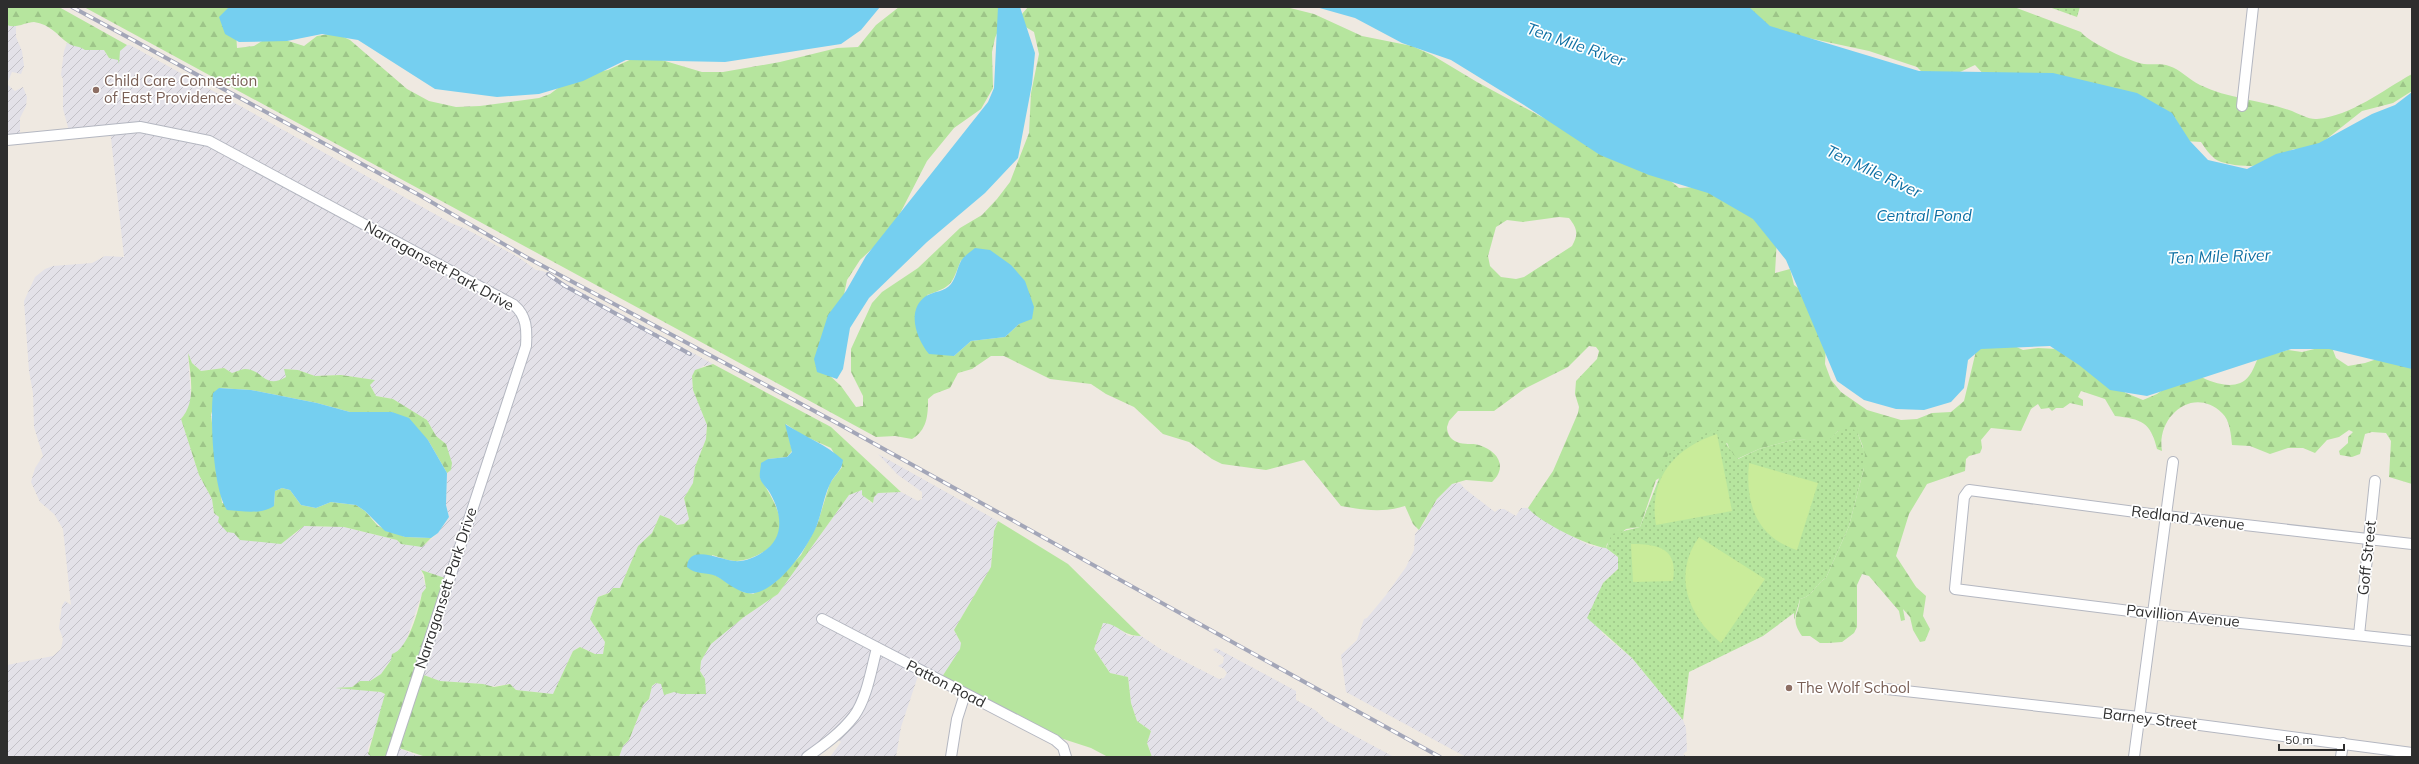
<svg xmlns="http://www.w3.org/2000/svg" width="2419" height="764" font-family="Mulish,sans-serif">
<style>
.industrial{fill:url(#industrial-furrows);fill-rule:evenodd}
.grass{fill:#b6e59e}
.forest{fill:url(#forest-firs);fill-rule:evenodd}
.park{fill:url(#park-dots)}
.pitch{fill:#c9ec9a}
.water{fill:#75cff0}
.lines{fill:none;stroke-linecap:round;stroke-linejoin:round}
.minor-casing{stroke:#b4b7c1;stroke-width:12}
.minor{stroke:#fff;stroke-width:10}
.rail-casing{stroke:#a3a6b8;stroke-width:4}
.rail{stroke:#fff;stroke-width:2.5;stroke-dasharray:8;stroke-linecap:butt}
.education-dot{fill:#8d6e63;stroke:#fff;stroke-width:1.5}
.labels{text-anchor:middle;stroke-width:3.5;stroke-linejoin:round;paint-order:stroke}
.education-label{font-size:15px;fill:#785e54;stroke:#fff;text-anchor:start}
.street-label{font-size:15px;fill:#2e2e2e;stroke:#fff}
.water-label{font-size:16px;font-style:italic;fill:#0d6fa3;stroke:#fff}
</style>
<defs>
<pattern id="industrial-furrows" width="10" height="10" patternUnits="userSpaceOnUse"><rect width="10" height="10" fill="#e3e1e8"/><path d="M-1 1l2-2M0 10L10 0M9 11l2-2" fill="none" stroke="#c3c1c7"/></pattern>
<pattern id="forest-firs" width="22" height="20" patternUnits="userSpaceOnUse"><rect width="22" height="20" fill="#b6e59e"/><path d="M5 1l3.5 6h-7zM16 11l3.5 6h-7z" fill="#9dc588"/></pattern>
<pattern id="park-dots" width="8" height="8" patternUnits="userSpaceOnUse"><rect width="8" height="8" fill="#b6e59e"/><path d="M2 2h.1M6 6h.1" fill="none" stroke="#9dc588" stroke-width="1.8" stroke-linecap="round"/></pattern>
</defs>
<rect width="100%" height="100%" fill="#efe9e1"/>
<g class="industrial">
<polygon points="7,25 16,26 16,37 22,51 24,66 21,74 12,72 7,84 15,91 23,87 27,97 26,106 20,118 20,137 7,139"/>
<path d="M67,43L80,46L85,50H104L109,58L127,45H130L451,223L466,229L518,257L536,270L543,271L713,364L703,366L692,376L693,390L707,425L706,439L695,467L693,483L684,498L689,519L684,524L677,525L670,519L660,515L652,533L638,546L620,588L598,597L590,619L605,642L603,654H595L580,647L573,651L553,694L516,690L510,684L487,687L483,684L439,681L421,674L451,581L421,570L426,588L422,593L405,644L387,665L381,674L370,681H360L352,687L339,688L381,692L385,694L377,726L368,748V754L372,757H7V665L53,656L61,649L63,639L59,628L62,606L65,601L71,605L63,529L54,514L40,502L31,482L35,468L43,456L34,427L33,393L29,371L24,301L35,277L45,269L53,266L92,263L105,256L124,257L110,129L69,131L63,109V79L61,75L64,51ZM188,354L192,363L201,371L224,368L232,373L245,369L252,371L270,382H278L287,377L285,369L298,370L315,376L341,375L374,380L370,385L376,396L393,399L427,420L436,436L446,444L451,470L447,473L446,505L449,517L438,533L425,545L401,544L397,540L344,527L303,526L294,535L227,532L219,517L214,513L212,499L199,475L181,419L187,412L191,400Z"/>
<polygon points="878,454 998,521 994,531 991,567 954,630 961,643 961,649 940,680 922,671 918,676 901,727 896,757 830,757 841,742 835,736 806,757 619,757 623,746 629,740 643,705 649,699 652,686 656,683 661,684 669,694 674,691 681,694 705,685 705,679 700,671 701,661 711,644 744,617 778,594 849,495 862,490 869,502 873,503 874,497 878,493 901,492 918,501 922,499 922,492 898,475"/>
<polygon points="1460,483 1465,489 1495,512 1499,509 1504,509 1516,516 1521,508 1528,508 1540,518 1575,538 1591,546 1606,548 1618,557 1618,569 1603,583 1602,633 1632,658 1683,720 1686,728 1687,751 1683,754 1687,757 1466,757 1346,692 1341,655 1357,640 1364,619 1367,618 1386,595 1406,567 1414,550 1415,534 1424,523 1437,499 1452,484"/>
<polygon points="1103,623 1111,623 1129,636 1141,636 1162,650 1219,679 1224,678 1227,673 1224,669 1218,666 1223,663 1224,657 1213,650 1216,648 1296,691 1296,700 1315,710 1327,721 1394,757 1152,757 1147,743 1151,731 1137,721 1131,703 1128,677 1110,673 1094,649"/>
<polygon points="396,747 415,755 426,757 391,757"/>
</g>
<path class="grass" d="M998,521L1068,564L1141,636C1122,636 1119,624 1103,623L1094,649L1110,673L1128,677L1131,703L1137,721L1151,731L1147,743L1152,757H1108L1091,748L1051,735L940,680L960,649L961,643L954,630L991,567L994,531Z"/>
<g class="forest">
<path d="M7,7H59L127,45L120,51L119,64L118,60L109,58L104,50H85C80,46 73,47 68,43C57,35 50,24 34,22C26,22 16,29 7,25Z"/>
<path d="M84,7H238L236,32L237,48L254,46L267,38L285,40L304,46L317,36L335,33L350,40L407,89L429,101L456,107L480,106L539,98L550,94L574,76L608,70L636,57L655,58L702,72H723L780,62L837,48L858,47L876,25L899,7H1008L995,38L992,52L993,88L981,109L954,128L927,161L891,231L860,260L847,280L828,374L841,386L856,407L863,406V396L851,372V349L872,303L882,292L918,268L960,228L982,215L997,199L1010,182L1029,133L1031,93L1039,54L1034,32L1019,23L1022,14L1028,7H1286L1314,14L1362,36L1412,46L1432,55L1477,82L1540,116L1666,177L1679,188L1698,187L1712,183L1777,238L1775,273L1790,269L1794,285L1808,295L1826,345L1825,364L1831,380L1841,392L1867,410L1901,420L1917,419L1932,413L1951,412L1964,401L1976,351L1990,340L2006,342L2023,350L2038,348L2057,349L2126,393L2143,400L2157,394L2172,383L2199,376C2213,383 2237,392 2249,376C2253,371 2255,364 2258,358L2288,350L2302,352L2331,345L2336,358L2348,366L2365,363L2380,358L2411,366L2412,484L2389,477L2391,441L2386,433L2372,432L2365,434L2360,454L2352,457L2340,455L2339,451L2348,443V437L2353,432L2349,430L2339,437L2327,440L2315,453L2303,448H2288L2270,454L2250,446L2232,445C2231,435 2230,420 2222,413C2193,385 2156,417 2162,451L2157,449C2151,422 2141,419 2115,416L2105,399L2081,391L2078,397L2083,400V406L2070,403L2063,408H2056L2052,411L2049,408L2041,409L2038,404L2031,409L2021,431L1991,428L1981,440L1982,448L1980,453L1969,456L1966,459L1965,471L1927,484L1909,514L1896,556L1916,587L1926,596L1923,616L1930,629L1925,641L1920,642L1913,630L1910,617L1903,609L1905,620L1901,621L1899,611L1869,576L1862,574L1857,585V627L1854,633L1842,642L1828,643H1820L1810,636H1802C1790,618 1798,617 1800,599C1814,596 1815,584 1826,578L1849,526L1864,468L1863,447L1858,434L1839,430L1828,442L1796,439L1759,449L1737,459L1731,453L1727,443L1656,480L1640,527L1626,529L1607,544L1606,548C1588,546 1539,522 1528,508L1553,471L1578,413L1579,407L1575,394L1576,381L1597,359L1599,351L1596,347L1589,346L1568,367L1524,389L1494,411H1458L1449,421L1447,427C1447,434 1451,440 1457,442C1464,445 1472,443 1479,445C1498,451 1508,467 1492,482L1466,480L1452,484L1437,499L1419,530L1413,524L1405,506C1383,513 1363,510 1341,506L1304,460L1266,470L1222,464L1212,459L1189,442L1163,434L1134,407L1106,394L1091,384L1050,379L1004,356H991L972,369L958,373L950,388L934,394L928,399C928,416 927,430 912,439L895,436L876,437ZM1559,217L1569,218C1577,228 1579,234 1572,246L1524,277L1516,279L1501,277L1490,266L1488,256L1496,227L1507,220L1523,222ZM961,260L1019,324L1005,337L971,341L954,356L927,295C953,286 951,285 961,260Z"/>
<path d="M1745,7H2014L2081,32C2088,42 2131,62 2144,64C2152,65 2161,63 2169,66C2180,69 2189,80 2200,85C2229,99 2261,100 2292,111C2299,114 2310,120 2317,119C2351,116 2383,90 2412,74V91L2393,103L2362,111L2319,145L2308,150L2294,149C2287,151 2285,157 2279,160C2266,169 2227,167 2215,159C2209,154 2205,148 2201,142L2184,141L1988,79L1975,65L1960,72L1930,80L1917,67L1869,51L1799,36L1765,26Z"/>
<path d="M188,353L192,363L201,371L224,368L232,373C236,372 241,369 245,369C263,369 264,390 286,377L284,369L298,370L315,376L341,375L375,380L370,385L376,396L393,399L427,420L436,436L446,444L452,463L451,470L447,473L428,440L392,412H350L317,403L251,390L219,388L211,415L222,503L274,506L275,491L282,488L290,490L301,505L316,508L331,502L356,505L365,511L378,526L405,537L431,538L422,547L401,544L397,540L344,527L304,526L281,544L240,540L234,533L227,532L218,522L219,517L214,513L212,499L199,475L181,419C197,401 190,375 188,353Z"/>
<path d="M713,364L831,427L901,492L878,493L874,497L873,503L862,495V490L849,495L778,594L744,617L711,644L701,661L700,671L705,679L706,694H681L674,692L664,695L661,684L656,683L652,686L649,699L643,705L629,740L623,746L619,757H426L396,747L390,757H372L368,754L385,694L381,692L335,688L352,687L360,681H370L381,674L391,660L392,654C408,650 419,609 422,593L426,588L424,575L421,570L451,580L421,674L440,681L483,684L494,687L510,684L516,690L553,694L573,651L580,647L595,654H603L605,642L590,619L598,597L609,593L613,588H620L638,546L652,533L660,515L670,519L677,525L684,524L689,519L684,498L693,483L695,467L706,439L707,425L693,390L692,376L695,370ZM786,424L802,435L831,448L842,467L830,483L817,525L801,555L775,582L753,594L743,592L715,575L712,555C719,557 728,561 736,561C752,561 782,546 781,526C780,510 769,492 760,478L768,459L787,457L792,451Z"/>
</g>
<g class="park">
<polygon points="2049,7 2080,7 2077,17"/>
<path d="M1851,427L1858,434L1865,454L1864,468L1849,526L1826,578C1815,584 1814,596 1800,599L1794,620V613L1763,636L1689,672L1683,720L1632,658L1587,618L1603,583L1618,569V557L1606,548L1612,534L1640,527L1669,453L1712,430H1718C1725,440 1729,451 1738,459L1759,449L1796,439L1828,441L1839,430Z"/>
</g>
<g class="pitch">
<path d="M1717,434L1732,511L1656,525C1648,479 1674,448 1717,434Z"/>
<path d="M1749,463L1818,483L1797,550C1756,537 1745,503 1749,463Z"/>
<path d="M1699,537L1765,579L1721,643C1688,616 1672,575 1699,537Z"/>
<path d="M1631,544C1659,544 1678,548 1673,581L1633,582Z"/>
</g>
<g class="water">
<polygon points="229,7 880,7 861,30 841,44 725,62 626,60 583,81 539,94 497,97 435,89 358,40 322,34 287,41 239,42 225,34 219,17"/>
<polygon points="998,7 1020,7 1035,53 1032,84 1018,158 985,193 927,242 869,298 850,328 843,369 837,379 817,372 814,359 828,315 846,291 866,256 988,102 994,88"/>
<polygon points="1316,7 1749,7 1770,26 1919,71 2053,73 2137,93 2172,113 2190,141 2208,160 2247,169 2276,154 2319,143 2372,114 2395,105 2412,92 2412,369 2329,349 2291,349 2147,396 2110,390 2079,365 2050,346 1981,349 1968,360 1964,388 1951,402 1924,410 1896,409 1864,400 1837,381 1786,260 1753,219 1708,193 1649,175 1600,155 1524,105 1451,60 1402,43 1355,18"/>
<path d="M975,248L990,250L1011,265L1025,281L1034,307L1032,319L1019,324L1005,337L971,341L954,356L929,354C916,338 906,310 926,296C934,291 945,292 951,284C956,278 957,268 961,261C964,256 970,252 975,248Z"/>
<path d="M219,388L251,390L317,403L350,412H392L409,418L428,440L447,473L446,505L449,517L438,533L431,538L405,537L385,531L365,511L356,505L331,502L316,508L301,505L290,490L282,488L275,491L274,506C261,515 242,511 227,510C213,490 210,418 213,393Z"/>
<path d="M785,424C805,437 826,444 843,460C842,471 834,475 830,484C824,496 822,511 817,525C808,547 780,588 755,593C741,596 727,582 716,576C707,572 695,575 687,567C688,543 721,560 734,561C744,562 754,558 763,552C785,538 782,514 770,493C768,489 761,483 760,478C759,474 761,467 761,463L768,459L787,457L792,452Z"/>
</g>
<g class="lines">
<g class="minor-casing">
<g id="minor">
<polyline points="2242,106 2253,7"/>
<path d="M7,140L140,127L209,141L514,305C527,316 527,330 526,346L391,757"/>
<polyline points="2412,544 2166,516 1969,490 1964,497 1955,589 2154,614 2412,641"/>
<polyline points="822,619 1055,740 1063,747 1066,757"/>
<polyline points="2359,635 2375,481"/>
<polyline points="1887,689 2139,717 2412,753"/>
<path d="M807,757C824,745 841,733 854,716C867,698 871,670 877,648"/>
<polyline points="951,757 957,719 965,694"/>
<polyline points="2134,757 2173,462"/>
<polyline points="2341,757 2343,743"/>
</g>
</g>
<use href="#minor" class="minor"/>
<g class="rail-casing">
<g id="rail">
<polyline points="72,7 421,196 526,257 835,422 1440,757"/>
<polyline points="548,274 565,286 690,354"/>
</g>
</g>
<use href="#rail" class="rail"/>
</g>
<g class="education-dot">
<circle cx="96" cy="90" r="4"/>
<circle cx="1789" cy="688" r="4"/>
</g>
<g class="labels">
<g class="education-label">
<text x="104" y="86">Child Care Connection<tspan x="104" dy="17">of East Providence</tspan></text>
<text x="1797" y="693">The Wolf School</text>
</g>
<g class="street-label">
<text transform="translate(439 266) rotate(29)" y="5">Narragansett Park Drive</text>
<text transform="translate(2188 518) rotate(7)" y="5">Redland Avenue</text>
<text transform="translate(2367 558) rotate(-84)" y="5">Goff Street</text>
<text transform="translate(446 588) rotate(-72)" y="5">Narragansett Park Drive</text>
<text transform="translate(2183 616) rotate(6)" y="5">Pavillion Avenue</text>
<text transform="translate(946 684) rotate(27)" y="5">Patton Road</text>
<text transform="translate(2150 719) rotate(7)" y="5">Barney Street</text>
</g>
<g class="water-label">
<text transform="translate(1576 44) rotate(19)" y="6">Ten Mile River</text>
<text transform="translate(1874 171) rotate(25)" y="6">Ten Mile River</text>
<text x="1924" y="221">Central Pond</text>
<text transform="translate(2219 256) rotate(-2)" y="6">Ten Mile River</text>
</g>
</g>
<rect width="2419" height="764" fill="none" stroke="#2e2e2e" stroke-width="16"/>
<path d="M2279 744v6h65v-6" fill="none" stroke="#2e2e2e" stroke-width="2"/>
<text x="2285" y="744" font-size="12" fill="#2e2e2e" stroke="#ffffff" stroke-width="3" paint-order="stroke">50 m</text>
</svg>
